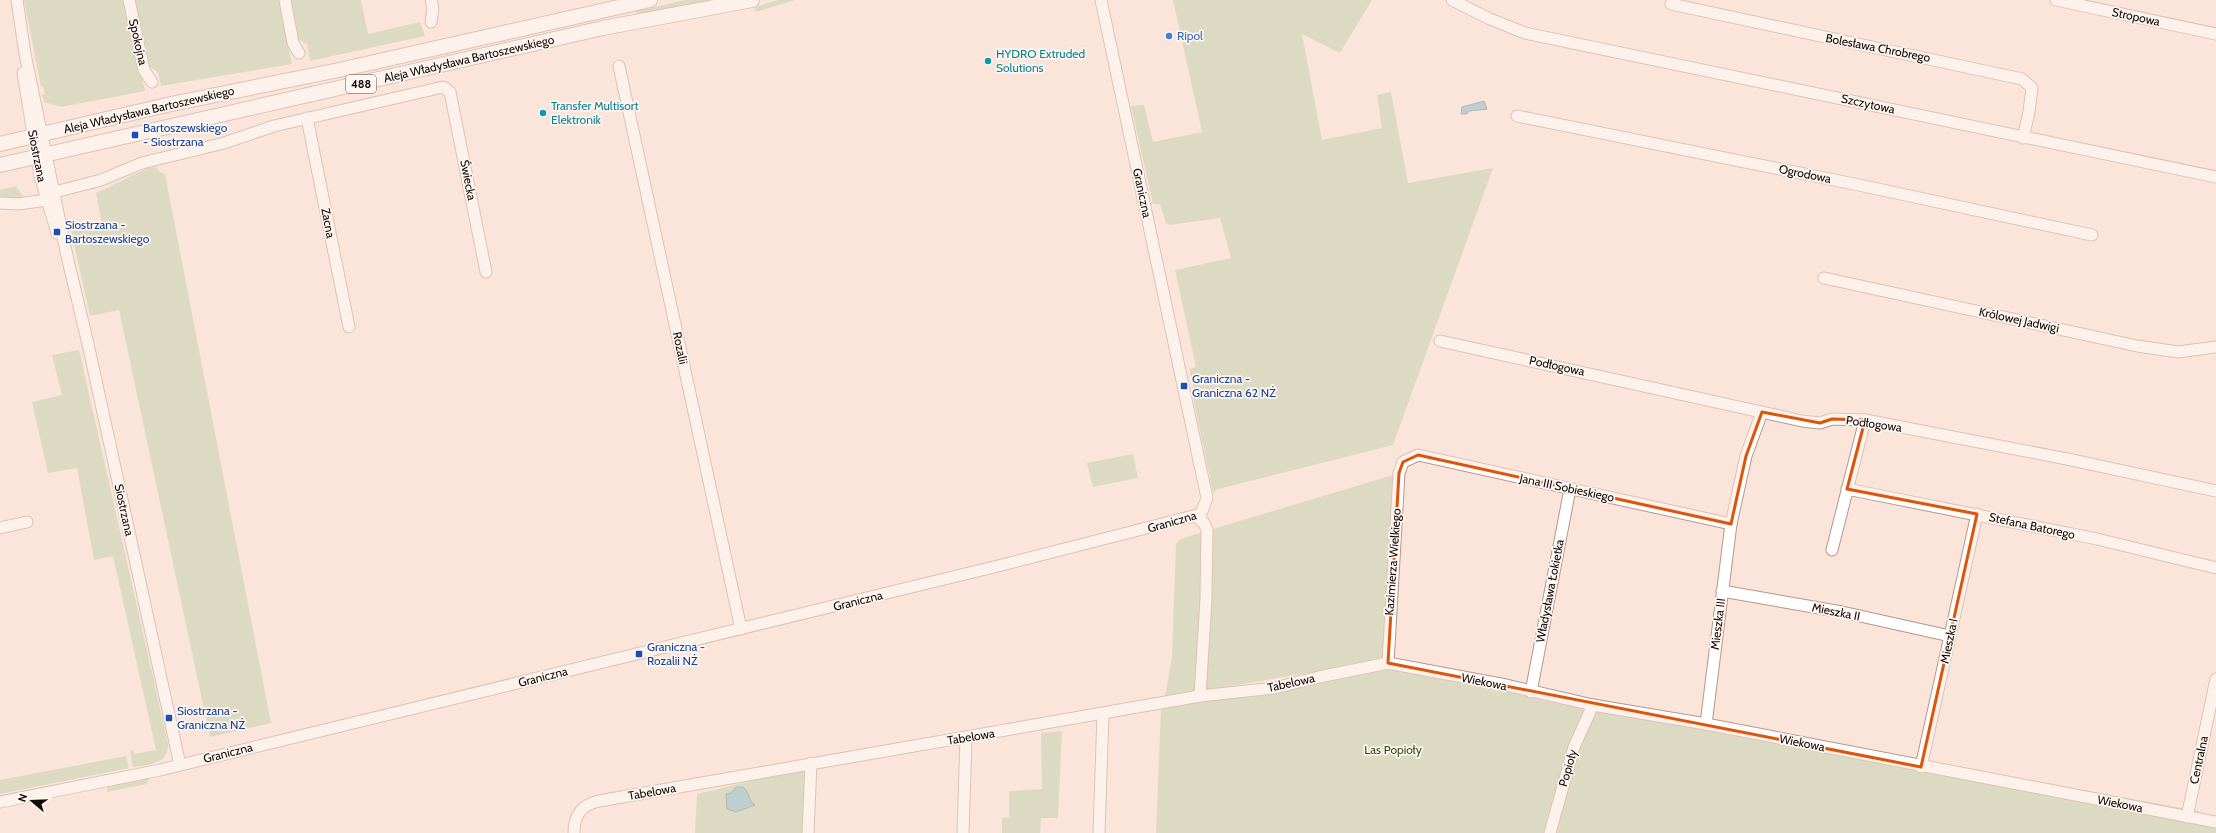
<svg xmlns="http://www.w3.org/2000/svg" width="2216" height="833" font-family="Cabin,sans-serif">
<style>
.green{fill:#b9cca6}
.water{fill:#75b2be;stroke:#587f86}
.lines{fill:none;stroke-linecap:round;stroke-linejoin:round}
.minor-casing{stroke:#b99687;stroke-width:13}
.major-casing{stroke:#b99687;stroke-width:16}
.minor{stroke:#fff;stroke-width:11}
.major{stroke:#fff;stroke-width:14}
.marked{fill:none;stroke:#dd550c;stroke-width:3;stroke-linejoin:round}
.shop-dot{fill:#3f7fe0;stroke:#fdf6f2;stroke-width:1.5}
.culture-dot{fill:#0f9aa8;stroke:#fdf6f2;stroke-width:1.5}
.transit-dot{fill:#1a4fb4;stroke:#fdf6f2;stroke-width:1.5}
.labels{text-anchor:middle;stroke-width:3.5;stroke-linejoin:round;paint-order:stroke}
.shield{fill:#fdf6f2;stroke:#5a4f4b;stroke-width:1}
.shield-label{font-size:11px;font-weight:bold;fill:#140804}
.street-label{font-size:12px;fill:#140804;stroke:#fdf6f2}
.shop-label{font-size:12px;fill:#366cbe;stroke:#fdf6f2;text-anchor:start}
.culture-label{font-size:12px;fill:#0d838f;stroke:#fdf6f2;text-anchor:start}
.transit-label{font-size:12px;fill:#164399;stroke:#fdf6f2;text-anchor:start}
.park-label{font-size:12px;fill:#354f0f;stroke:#fdf6f2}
</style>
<rect width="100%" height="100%" fill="#fbe5db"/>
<g class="green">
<polygon points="24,0 126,0 145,91 61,107 44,102 42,95 45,94 43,86 41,87"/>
<polygon points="133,0 279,0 292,64 161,86 158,72 147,65"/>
<polygon points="289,0 361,0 368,34 420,22 425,36 310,61 307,44 296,38"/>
<polygon points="685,0 714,0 636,14 636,11"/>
<polygon points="778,0 795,0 756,12 755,7"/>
<polygon points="1173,0 1372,0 1340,53 1302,34 1322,140 1382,128 1377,95 1391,92 1408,183 1493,168 1393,445 1218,489 1213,493 1193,397 1196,396 1190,373 1190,369 1196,367 1175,270 1231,258 1220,218 1170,225 1166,223 1160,204 1153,204 1131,106 1144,105 1153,142 1202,132"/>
<polygon points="156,167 160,172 165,174 271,723 210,737 119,310 90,316 71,231 102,224 96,193 148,168"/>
<polygon points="16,186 24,198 0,198 0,190"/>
<path d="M79,350L168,743C170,764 148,765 133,767L130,751L133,750L134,754L156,750L113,556L94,560L77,468L48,473L32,402L62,395L52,355Z"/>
<polygon points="1133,454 1138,478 1093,487 1087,463"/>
<polygon points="1393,475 1385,660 1165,697 1172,657 1176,544 1180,539"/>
<polygon points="1384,662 2198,811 2203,815 2216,818 2216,833 1156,833 1161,708"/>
<polygon points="1062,731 1058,818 1041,818 1040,833 1002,833 1002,818 1009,817 1009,791 1042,789 1041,733"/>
<polygon points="126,756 129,768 0,794 0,780"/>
<polygon points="800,769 805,770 806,775 803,833 695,833 697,794"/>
<polygon points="150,777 147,784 107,792 107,785"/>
</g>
<g class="water">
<polygon points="1484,101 1487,109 1469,111 1467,114 1461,114 1462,107"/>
<path d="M736,787H743C750,793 748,801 755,805L736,812L727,809L726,794L731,793Z"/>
</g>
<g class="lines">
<g class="minor-casing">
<g id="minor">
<polyline points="17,0 25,54 67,256 88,344 180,765"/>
<polyline points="129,0 144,70 152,82"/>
<polyline points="285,0 293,43 299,53"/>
<polyline points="431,0 433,8 431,22"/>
<polyline points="1452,0 1490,19 1525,33 2216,177"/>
<polyline points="2056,0 2216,34"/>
<polyline points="1671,4 2022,79 2032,88 2029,112 2023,138"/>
<polyline points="619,66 741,629"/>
<polyline points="23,73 40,176 57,233"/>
<polyline points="1517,116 1859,185 2092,235"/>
<polyline points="307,118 349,327"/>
<polyline points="55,192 101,180 142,163 224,143 274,126 443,87 450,92 486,272"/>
<polyline points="0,203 19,204 46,200"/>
<polyline points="1824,278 2137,346 2178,352 2216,347"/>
<polyline points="1440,341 1802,421 1820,423 1832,419 1865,420 2067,459 2216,491"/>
<polyline points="1847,489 2097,539 2216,568"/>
<polyline points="1197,517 1204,523 1207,530 1206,599 1200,696"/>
<polyline points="0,528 27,522"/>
<polyline points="1832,550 1865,420"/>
<polyline points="1722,591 1842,612 1950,636"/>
<polyline points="1388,663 1399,473 1403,462 1418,455 1731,524"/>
<polyline points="1531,692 1570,489"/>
<polyline points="1706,724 1731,524 1746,456 1762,412"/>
<polyline points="1921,767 1977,514"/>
<polyline points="0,802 160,770 998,566 1201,514 1207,498 1101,0"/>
<polyline points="2187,817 2216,679"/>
<path d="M574,833C574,815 581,805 599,801L1200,696L1274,688L1319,677L1388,663L1506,685L1593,705L1706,724L2216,822"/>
<polyline points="808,833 811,763"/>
<polyline points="963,833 966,738"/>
<polyline points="1099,833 1103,714"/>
<polyline points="1550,833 1574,747 1593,705"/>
</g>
</g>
<g class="major-casing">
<g id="major">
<polyline points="0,144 171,104 339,70 650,0"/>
<polyline points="0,165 603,28 752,0"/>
</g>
</g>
<use href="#minor" class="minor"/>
<use href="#major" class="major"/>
</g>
<path d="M0 0H2216V833H0ZM1762,412L1820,423L1832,419L1865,420L1847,489L1977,514L1921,767L1388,663L1399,473L1403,462L1418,455L1731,524L1746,456Z" fill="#fbe5db" fill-opacity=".55" fill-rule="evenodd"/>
<path class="marked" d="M1762,412L1820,423L1832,419L1865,420L1847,489L1977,514L1921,767L1388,663L1399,473L1403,462L1418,455L1731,524L1746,456Z"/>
<circle class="shop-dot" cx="1169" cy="36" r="4"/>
<g class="culture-dot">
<circle cx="988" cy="61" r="4"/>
<circle cx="543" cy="113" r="4"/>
</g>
<g class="transit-dot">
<rect x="131" y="131" width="8" height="8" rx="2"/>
<rect x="53" y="228" width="8" height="8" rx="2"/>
<rect x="1180" y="382" width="8" height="8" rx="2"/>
<rect x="635" y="650" width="8" height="8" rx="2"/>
<rect x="165" y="714" width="8" height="8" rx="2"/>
</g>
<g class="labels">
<rect class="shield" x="346" y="75" width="30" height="18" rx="3"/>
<g class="shield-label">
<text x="361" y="88">488</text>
</g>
<g class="street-label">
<text transform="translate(2136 17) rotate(12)" y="4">Stropowa</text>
<text transform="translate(138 42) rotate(77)" y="4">Spokojna</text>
<text transform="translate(1878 48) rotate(11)" y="4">Bolesława Chrobrego</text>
<text transform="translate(469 59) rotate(-13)" y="4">Aleja Władysława Bartoszewskiego</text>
<text transform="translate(1868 104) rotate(12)" y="4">Szczytowa</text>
<text transform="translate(149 110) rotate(-13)" y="4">Aleja Władysława Bartoszewskiego</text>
<text transform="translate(37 156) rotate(79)" y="4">Siostrzana</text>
<text transform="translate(1805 174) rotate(11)" y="4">Ogrodowa</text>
<text transform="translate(468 180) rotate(79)" y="4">Świecka</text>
<text transform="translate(1142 193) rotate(78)" y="4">Graniczna</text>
<text transform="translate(328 223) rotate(79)" y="4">Zacna</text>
<text transform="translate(2019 320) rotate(12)" y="4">Królowej Jadwigi</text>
<text transform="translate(680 348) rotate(78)" y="4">Rozalii</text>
<text transform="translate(1557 366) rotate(12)" y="4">Podłogowa</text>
<text transform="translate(1874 424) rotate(8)" y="4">Podłogowa</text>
<text transform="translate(1567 488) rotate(12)" y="4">Jana III Sobieskiego</text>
<text transform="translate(124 510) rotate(78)" y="4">Siostrzana</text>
<text transform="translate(1172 522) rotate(-16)" y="4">Graniczna</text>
<text transform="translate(2032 526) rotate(12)" y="4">Stefana Batorego</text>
<text transform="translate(1393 562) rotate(-86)" y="4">Kazimierza Wielkiego</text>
<text transform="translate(1550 591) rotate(-79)" y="4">Władysława Łokietka</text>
<text transform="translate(858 601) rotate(-14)" y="4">Graniczna</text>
<text transform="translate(1836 612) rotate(11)" y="4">Mieszka II</text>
<text transform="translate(1718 624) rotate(-83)" y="4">Mieszka III</text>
<text transform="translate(1949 641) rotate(-78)" y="4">Mieszka I</text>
<text transform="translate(543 677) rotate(-14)" y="4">Graniczna</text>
<text transform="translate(1484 682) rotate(11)" y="4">Wiekowa</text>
<text transform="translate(1291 683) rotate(-12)" y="4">Tabelowa</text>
<text transform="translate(971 737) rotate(-9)" y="4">Tabelowa</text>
<text transform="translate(1802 743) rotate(11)" y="4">Wiekowa</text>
<text transform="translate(228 753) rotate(-14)" y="4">Graniczna</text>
<text transform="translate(2199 760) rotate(-78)" y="4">Centralna</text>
<text transform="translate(1568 768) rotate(-74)" y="4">Popioły</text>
<text transform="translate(652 792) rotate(-10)" y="4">Tabelowa</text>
<text transform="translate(2120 804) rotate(11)" y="4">Wiekowa</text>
</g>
<g class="shop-label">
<text x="1177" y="40">Ripol</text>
</g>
<g class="culture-label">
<text x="996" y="58">HYDRO Extruded<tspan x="996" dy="14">Solutions</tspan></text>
<text x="551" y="110">Transfer Multisort<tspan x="551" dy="14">Elektronik</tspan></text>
</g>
<g class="transit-label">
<text x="143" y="132">Bartoszewskiego<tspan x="143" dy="14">- Siostrzana</tspan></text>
<text x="65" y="229">Siostrzana -<tspan x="65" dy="14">Bartoszewskiego</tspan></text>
<text x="1192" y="383">Graniczna -<tspan x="1192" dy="14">Graniczna 62 NŻ</tspan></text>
<text x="647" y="651">Graniczna -<tspan x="647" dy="14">Rozalii NŻ</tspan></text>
<text x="177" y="715">Siostrzana -<tspan x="177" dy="14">Graniczna NŻ</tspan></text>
</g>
<g class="park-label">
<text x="1393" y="754">Las Popioły</text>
</g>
</g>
<g transform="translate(32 801) rotate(289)" stroke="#fdf6f2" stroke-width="3" paint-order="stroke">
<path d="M0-3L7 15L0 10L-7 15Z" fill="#140804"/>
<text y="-6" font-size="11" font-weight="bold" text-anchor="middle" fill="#140804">N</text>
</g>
</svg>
